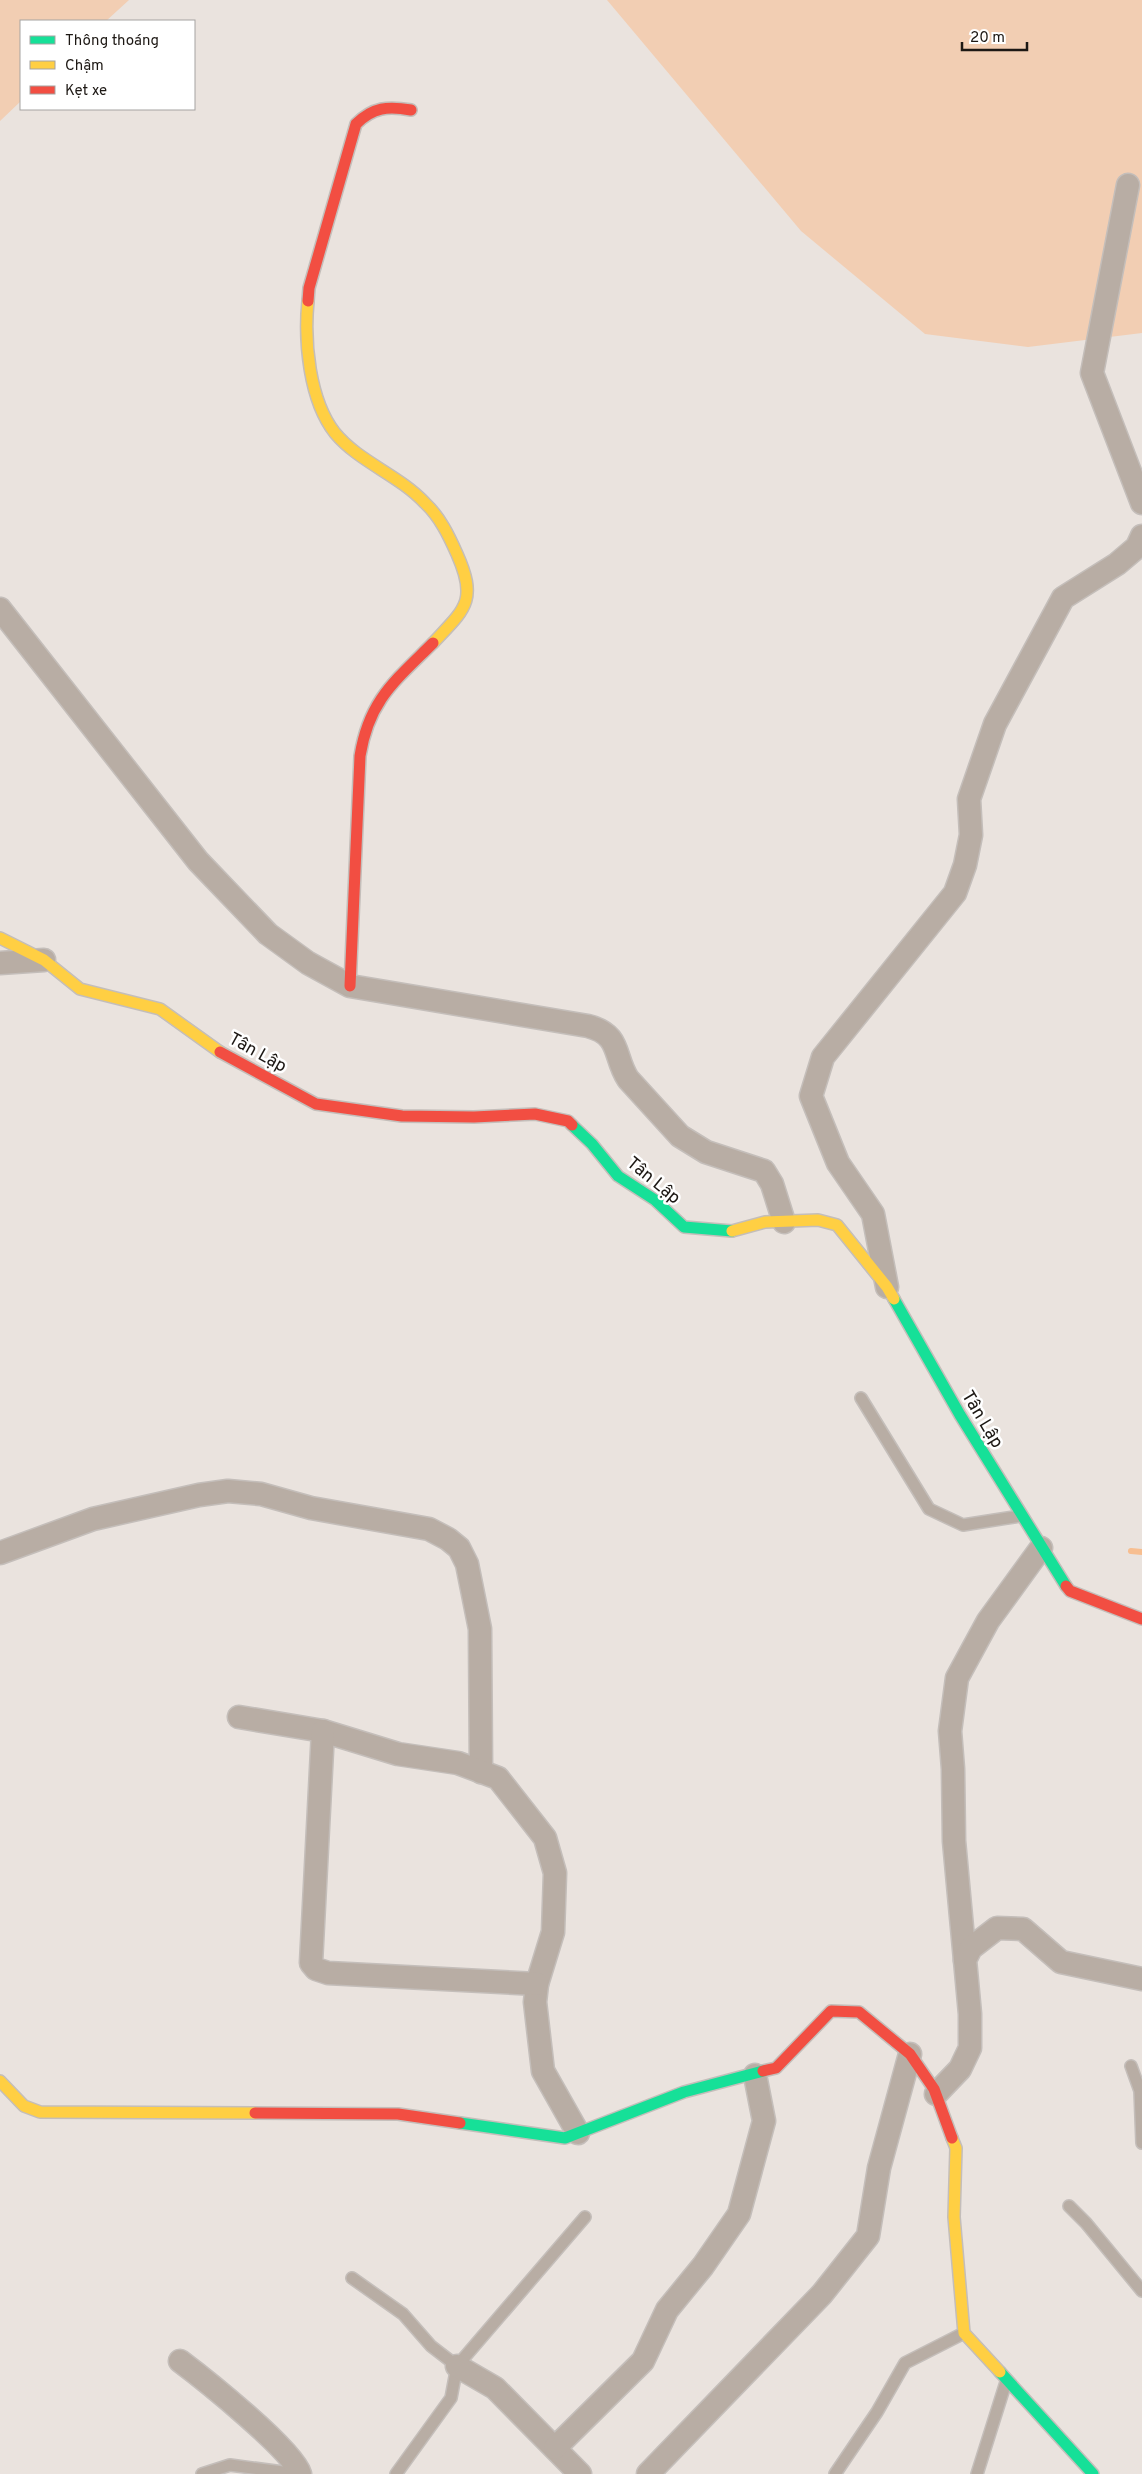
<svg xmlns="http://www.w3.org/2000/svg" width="1142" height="2474" font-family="Overpass,sans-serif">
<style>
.green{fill:#f2ceb3}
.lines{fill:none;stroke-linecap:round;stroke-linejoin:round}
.stream{stroke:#f7be90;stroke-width:6}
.lane-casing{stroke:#c4beba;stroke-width:14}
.street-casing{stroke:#c4beba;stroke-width:25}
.fast-casing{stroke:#c4beba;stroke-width:14}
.slow-casing{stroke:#c4beba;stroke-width:14}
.jam-casing{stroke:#c4beba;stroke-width:14}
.lane{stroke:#b8ada4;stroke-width:11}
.street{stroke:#b8ada4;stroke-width:22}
.fast{stroke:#16e098;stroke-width:11}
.slow{stroke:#ffcf43;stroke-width:11}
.jam{stroke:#f24e42;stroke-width:11}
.labels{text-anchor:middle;stroke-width:5;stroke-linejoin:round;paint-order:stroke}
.street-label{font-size:18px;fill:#1d1814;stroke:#fff}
</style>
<rect width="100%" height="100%" fill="#eae3de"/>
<g class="green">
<polygon points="0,0 129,0 106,21 21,21 21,101 0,121"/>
<polygon points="607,0 1142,0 1142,333 1028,347 925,334 801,231"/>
</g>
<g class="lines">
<polyline class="stream" points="1131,1551 1142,1552"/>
<g class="lane-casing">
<g id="lane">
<polyline points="861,1398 929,1509 963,1525 1020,1516"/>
<polyline points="1131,2066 1140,2091 1142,2143"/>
<polyline points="1069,2206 1086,2223 1142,2291"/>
<polyline points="352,2278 403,2314 431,2346 457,2366"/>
<polyline points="202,2474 230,2465 298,2474"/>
<polyline points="396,2474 451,2398 457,2366 585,2217"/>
<polyline points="835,2474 877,2412 905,2363 964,2333"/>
<polyline points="977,2474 1006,2382"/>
</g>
</g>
<g class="street-casing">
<g id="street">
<polyline points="1128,185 1092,373 1142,503"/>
<path d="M0,609L198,861L268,934L308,963L350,986L588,1026C622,1035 613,1056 628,1079L680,1136L706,1152L764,1171L772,1184L784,1222"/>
<polyline points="0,963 44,960"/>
<polyline points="887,1287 873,1214 838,1163 811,1096 823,1057 955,893 965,865 971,835 969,799 995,724 1063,598 1117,564 1137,547 1142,536"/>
<polyline points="0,1553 93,1519 199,1495 228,1491 261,1494 311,1508 429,1529 448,1539 459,1548 467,1564 480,1629 481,1772"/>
<polyline points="239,1717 323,1731 398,1754 458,1763 498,1778 545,1838 555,1873 553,1932 537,1984 535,2002 543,2071 578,2133"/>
<polyline points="323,1731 311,1963 316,1969 328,1973 537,1984"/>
<polyline points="965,1960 954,1841 953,1769 950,1731 957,1678 988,1621 1041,1548"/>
<polyline points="936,2094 960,2069 970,2048 970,2014 965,1960 971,1948 997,1928 1023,1929 1061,1962 1142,1979"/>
<path d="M180,2361C204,2379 293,2450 300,2474"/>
<polyline points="457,2366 495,2388 580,2474"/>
<polyline points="555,2448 643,2361 667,2310 703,2266 739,2214 764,2121 755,2075"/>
<polyline points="648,2474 822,2294 868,2236 879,2168 910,2054"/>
</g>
</g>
<g class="fast-casing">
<g id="fast">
<polyline points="572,1125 592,1144 618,1176 655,1200 684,1227 732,1231"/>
<polyline points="894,1299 960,1415 1066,1586"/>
<polyline points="460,2123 565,2138 684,2092 763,2071"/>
<polyline points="1000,2372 1093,2474"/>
</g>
</g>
<g class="slow-casing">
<g id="slow">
<path d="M308,301C304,341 309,400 335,433C359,462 399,475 425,503C440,517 449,536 457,554C478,601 465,609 433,643"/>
<polyline points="0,938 44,960 80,989 160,1009 220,1052"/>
<polyline points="732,1231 765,1222 818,1220 837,1225 887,1287 894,1299"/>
<polyline points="0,2081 24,2106 40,2112 255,2113"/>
<polyline points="952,2138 956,2148 954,2217 964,2333 1000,2372"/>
</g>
</g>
<g class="jam-casing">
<g id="jam">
<path d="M308,301L309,288L356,124C373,107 388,106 411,110"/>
<path d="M350,986L360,756C369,700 395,681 433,643"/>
<polyline points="220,1052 316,1104 402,1116 474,1117 535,1114 568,1121 572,1125"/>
<polyline points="1066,1586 1070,1591 1142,1619"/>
<polyline points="763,2071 776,2068 831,2011 859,2012 910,2054 934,2089 952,2138"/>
<polyline points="255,2113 398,2114 460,2123"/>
</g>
</g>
<use href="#lane" class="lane"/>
<use href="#street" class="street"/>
<use href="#fast" class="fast"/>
<use href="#slow" class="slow"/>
<use href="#jam" class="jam"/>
</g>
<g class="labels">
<g class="street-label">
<text transform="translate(258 1052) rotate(29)" y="6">Tân Lập</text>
<text transform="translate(654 1180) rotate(39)" y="6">Tân Lập</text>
<text transform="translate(983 1419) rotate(59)" y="6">Tân Lập</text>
</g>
</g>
<rect x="20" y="20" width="175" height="90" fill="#ffffff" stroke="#a5a3a1"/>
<rect x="30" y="36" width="25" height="8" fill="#16e098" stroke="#a5a3a1"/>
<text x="65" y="45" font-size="15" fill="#1d1814">Thông thoáng</text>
<rect x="30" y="61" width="25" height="8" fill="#ffcf43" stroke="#a5a3a1"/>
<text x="65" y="70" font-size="15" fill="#1d1814">Chậm</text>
<rect x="30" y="86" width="25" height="8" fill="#f24e42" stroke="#a5a3a1"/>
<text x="65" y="95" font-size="15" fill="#1d1814">Kẹt xe</text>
<path d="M962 42v8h65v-8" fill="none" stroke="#1d1814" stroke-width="2.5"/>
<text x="970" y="42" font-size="15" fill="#1d1814" stroke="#ffffff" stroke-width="4" paint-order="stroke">20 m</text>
</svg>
